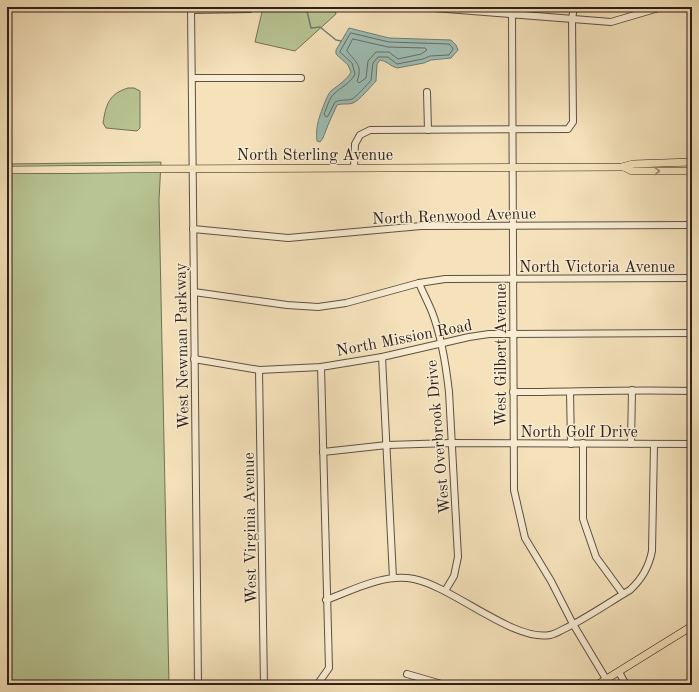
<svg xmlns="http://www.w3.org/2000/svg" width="699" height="692" font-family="'Old Standard TT',serif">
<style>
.green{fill:#b8c493;stroke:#727256}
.water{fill:#9dbdb4;stroke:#707e76}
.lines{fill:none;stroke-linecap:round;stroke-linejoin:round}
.shore{stroke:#646e66;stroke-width:1}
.stream{stroke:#707e76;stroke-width:1.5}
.minor-casing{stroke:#5e5042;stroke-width:8}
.major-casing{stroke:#2c1f19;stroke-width:8}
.minor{stroke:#f8ecd3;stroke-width:6}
.major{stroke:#f5e2bb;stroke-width:7}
.oneway{stroke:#9b8a72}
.labels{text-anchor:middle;stroke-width:3;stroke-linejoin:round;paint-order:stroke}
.street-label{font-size:16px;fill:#2c1f19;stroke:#f8ecd3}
</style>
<rect width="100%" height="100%" fill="#f5e2bb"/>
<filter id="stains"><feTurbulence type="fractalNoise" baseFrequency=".005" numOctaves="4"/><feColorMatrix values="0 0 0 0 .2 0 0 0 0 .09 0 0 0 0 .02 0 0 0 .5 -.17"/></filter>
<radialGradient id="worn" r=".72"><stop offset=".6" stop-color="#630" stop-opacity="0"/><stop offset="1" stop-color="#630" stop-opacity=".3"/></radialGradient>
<g class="green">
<polygon points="267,7 334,7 336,14 295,51 255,42 262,12"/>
<path d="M128,88H134L140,91V128L137,131L106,128L103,123C106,104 109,94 128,88Z"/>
<polygon points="161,162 159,200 169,685 7,685 7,164"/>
</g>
<path class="water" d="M349,28L389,38L451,40L456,45L458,50L451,58L431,60L424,63L397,68C390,66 387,61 380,60L377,64L376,81C371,86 359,101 353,103C348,105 342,103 337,105L328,125L323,138L320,142L317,141C315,126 320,115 325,102C327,98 328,94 331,91C337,86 348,79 351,72L348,65L336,54V50Z"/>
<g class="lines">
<g class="shore">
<path d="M351,33L389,42L449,44L452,47L453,49L449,55L430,56L423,59L397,64L388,57H378L373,63L371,80C368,84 355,98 352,99C346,101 341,99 335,102L328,116L326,117L324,114C327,108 329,98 334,94C341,87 351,83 355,74L352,63L340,52Z"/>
<path d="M353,39L388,47L425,48L427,50L421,54L398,59L389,52H376L368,61L366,78L359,83L357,81C363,66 356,62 347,51Z"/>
</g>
<polyline class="stream" points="306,7 311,28 320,27 336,40 341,41"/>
<g class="minor-casing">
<g id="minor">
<polyline points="191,7 198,685"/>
<polyline points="421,7 611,22 662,7"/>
<polyline points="514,7 512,14 514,490 525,538 551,581 573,624 606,679"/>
<polyline points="191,10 250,9 254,7"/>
<polyline points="192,78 301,78"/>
<polyline points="427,92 428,130"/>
<polyline points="354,168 355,144 360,135 370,130 568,129 573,122 572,19 574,7"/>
<polyline points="193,229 288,238 421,226 692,225"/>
<path d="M419,283C423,293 428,302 432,312C442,338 446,365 449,392L458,557L454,576L445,591"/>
<polyline points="194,292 287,305 318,307 346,303 419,283 445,279 692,278"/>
<polyline points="382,357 393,578"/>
<polyline points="194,359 259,370 321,367 382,357 469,337 489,334 692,333"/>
<polyline points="259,370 264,685"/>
<path d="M513,392C573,392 632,389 692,391"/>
<polyline points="570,392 571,444"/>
<polyline points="583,443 583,519 596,557 623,594"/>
<polyline points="631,444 632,390"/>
<polyline points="323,452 387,445 451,443 692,444"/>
<path d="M326,600C353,590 384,573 414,579C453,587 514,642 550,635C555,634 560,631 564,629C587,618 608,603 630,590C642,579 649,567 652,551L654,445"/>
<polyline points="619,672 626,685"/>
<polyline points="407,674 445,685"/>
<polyline points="317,685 329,668 321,367"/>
</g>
</g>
<g class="major-casing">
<g id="major">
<polyline points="624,167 632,171 692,171"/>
<polyline points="7,170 136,169 622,167 633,164 692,162"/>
<polyline points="597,685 692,626"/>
</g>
</g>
<use href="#minor" class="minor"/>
<use href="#major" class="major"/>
</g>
<defs><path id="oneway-chevron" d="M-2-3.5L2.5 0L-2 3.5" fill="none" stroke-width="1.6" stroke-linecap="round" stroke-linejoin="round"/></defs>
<use class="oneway" href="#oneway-chevron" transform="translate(657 171) rotate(-1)"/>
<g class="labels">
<g class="street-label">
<text x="315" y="160">North Sterling Avenue</text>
<text transform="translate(454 215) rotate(-2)" y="6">North Renwood Avenue</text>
<text x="597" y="272">North Victoria Avenue</text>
<text transform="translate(404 337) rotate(-11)" y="6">North Mission Road</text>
<text transform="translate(181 346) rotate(-91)" y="6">West Newman Parkway</text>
<text transform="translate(500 355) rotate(-90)" y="6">West Gilbert Avenue</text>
<text x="579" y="437">North Golf Drive</text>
<text transform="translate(437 437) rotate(-95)" y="6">West Overbrook Drive</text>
<text transform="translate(249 528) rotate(-91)" y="6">West Virginia Avenue</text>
</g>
</g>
<rect width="699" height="692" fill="none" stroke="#f5e2bb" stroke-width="24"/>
<rect x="8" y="8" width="683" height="676" fill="none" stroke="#2c1f19" stroke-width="2"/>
<rect x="12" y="12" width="675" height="668" fill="none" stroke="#2c1f19"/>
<rect width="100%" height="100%" filter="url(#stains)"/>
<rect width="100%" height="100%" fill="url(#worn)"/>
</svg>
